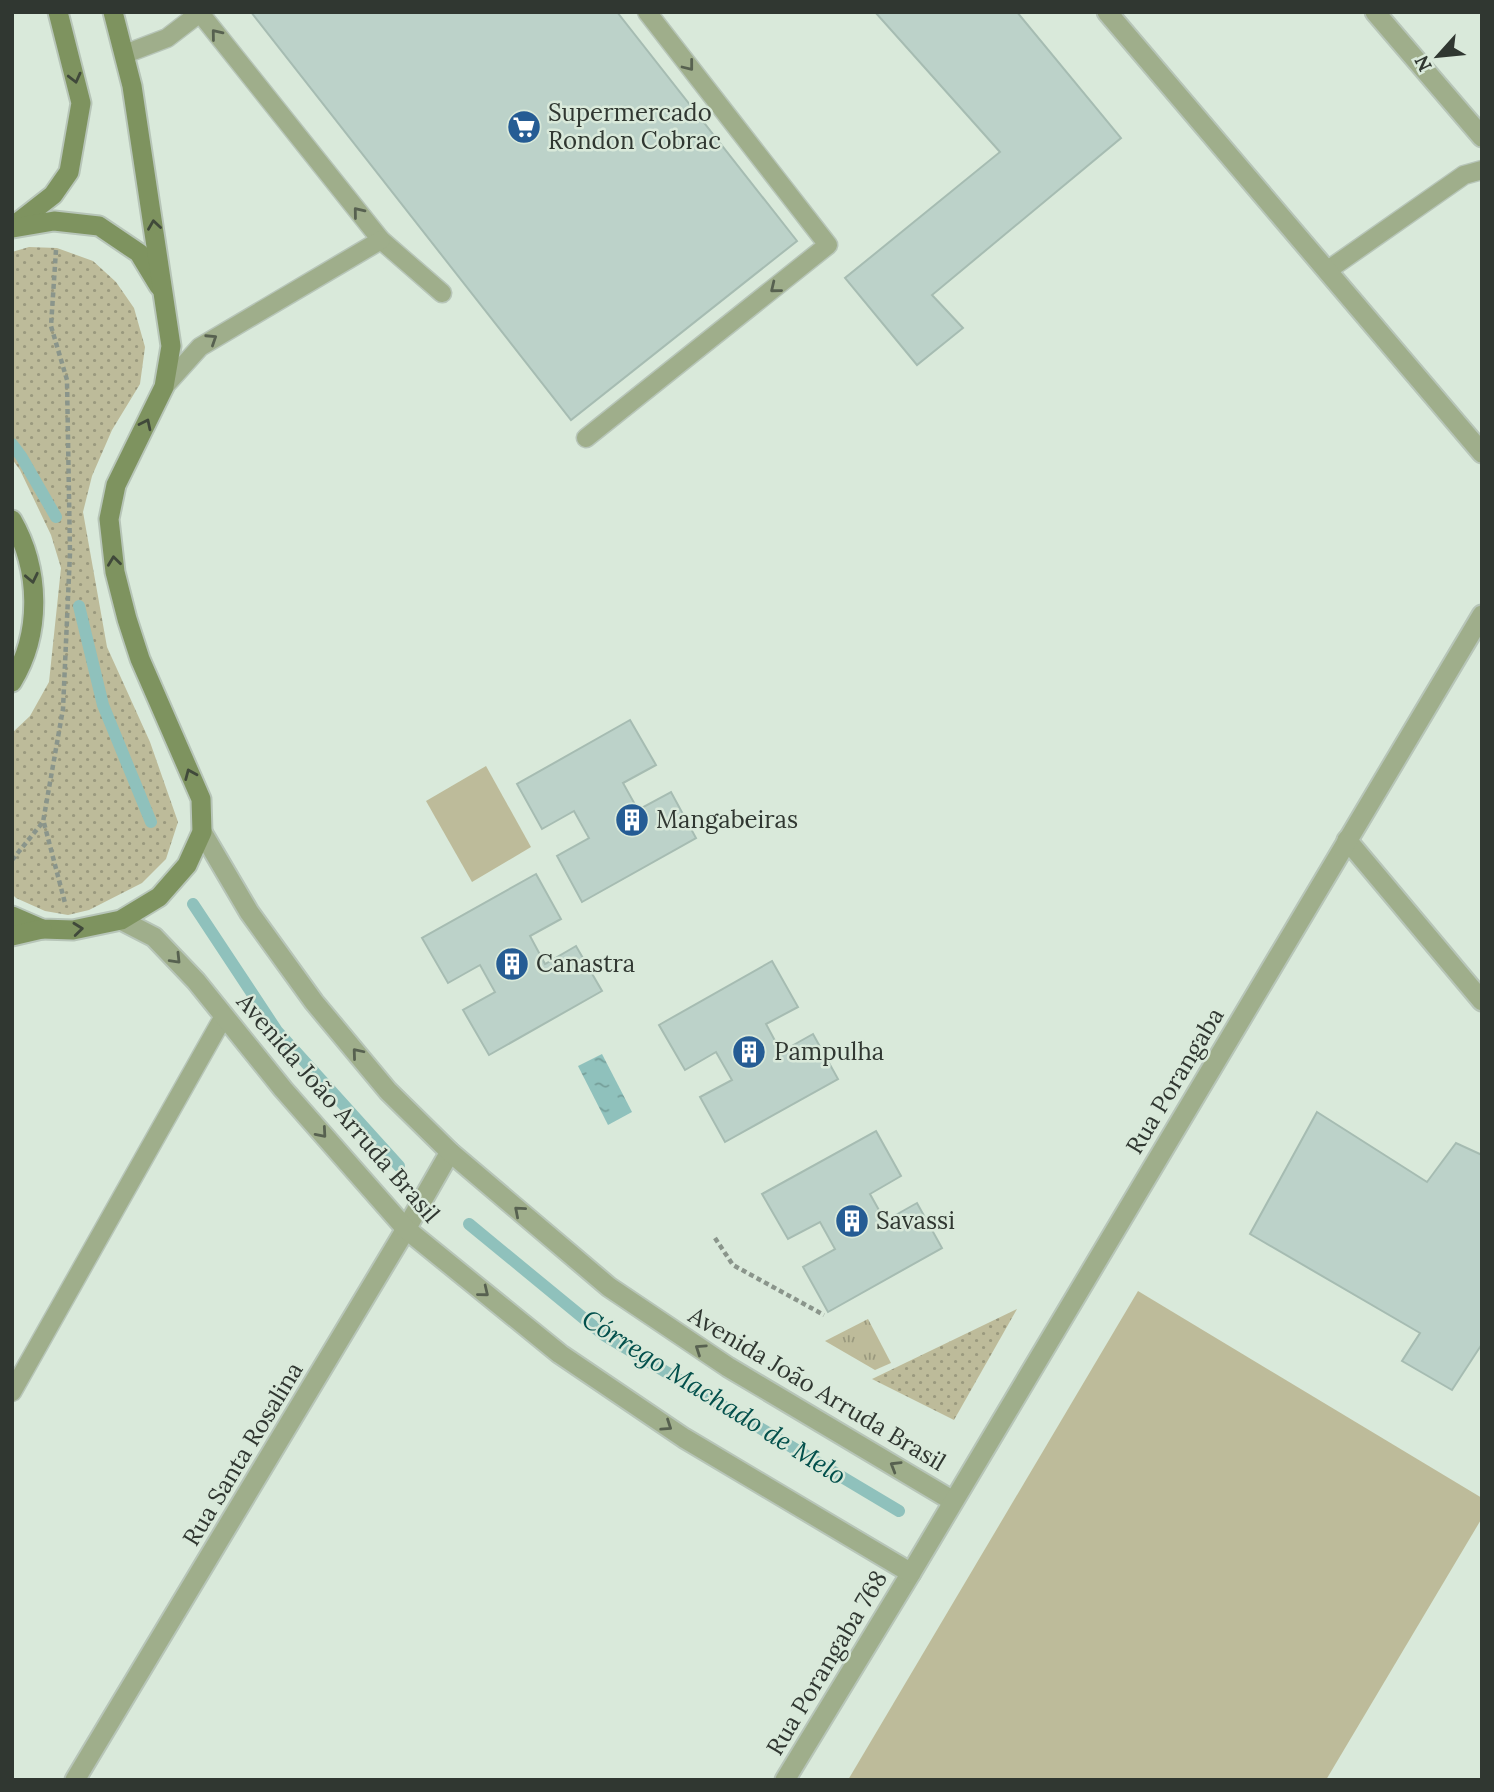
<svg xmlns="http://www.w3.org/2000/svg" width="1494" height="1792" font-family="Lora,serif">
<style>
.grass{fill:url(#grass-dots)}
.park{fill:url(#park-tufts)}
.pitch{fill:#bdbb9a}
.water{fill:url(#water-ripples)}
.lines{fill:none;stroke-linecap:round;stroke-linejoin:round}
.stream{stroke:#8fc1bc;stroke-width:12}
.building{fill:#bcd2c9;stroke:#a6bcb2;stroke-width:2}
.service-casing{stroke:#b7c5b8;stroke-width:21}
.minor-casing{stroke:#b7c5b8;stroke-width:23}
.tertiary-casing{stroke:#b7c5b8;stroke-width:23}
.secondary-casing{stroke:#b7c5b8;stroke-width:23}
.path{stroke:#8a958b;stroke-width:4.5;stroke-dasharray:5 3.5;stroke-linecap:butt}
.service{stroke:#9fae8b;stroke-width:18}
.minor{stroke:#9fae8b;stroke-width:19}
.tertiary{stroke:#9fae8b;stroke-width:19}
.secondary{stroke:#7e935f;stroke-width:19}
.oneway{stroke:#576150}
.oneway2{stroke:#40493a}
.labels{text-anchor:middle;stroke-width:5;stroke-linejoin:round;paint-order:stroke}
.poi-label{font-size:24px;fill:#303731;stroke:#d9e9da;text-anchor:start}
.street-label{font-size:24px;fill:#303731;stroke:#d9e9da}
.water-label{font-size:26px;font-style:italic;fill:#03504c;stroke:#d9e9da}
</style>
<defs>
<pattern id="grass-dots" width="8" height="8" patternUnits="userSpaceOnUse" patternTransform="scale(1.75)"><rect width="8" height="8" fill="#bdbb9a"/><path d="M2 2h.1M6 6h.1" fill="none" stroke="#9a997e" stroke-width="1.8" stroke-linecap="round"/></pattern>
<pattern id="park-tufts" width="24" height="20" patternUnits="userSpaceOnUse" patternTransform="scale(1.75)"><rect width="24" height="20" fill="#bdbb9a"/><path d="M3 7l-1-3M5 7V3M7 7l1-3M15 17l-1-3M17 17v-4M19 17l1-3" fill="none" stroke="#9a997e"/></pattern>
<pattern id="water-ripples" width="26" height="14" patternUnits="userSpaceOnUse" patternTransform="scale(1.75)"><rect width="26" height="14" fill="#8fc1bc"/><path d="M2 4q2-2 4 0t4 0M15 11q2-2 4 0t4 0" fill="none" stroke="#759e99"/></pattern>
</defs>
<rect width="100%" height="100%" fill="#d9e9da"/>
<g class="grass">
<polygon points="29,247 57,248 93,261 116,282 134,308 145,347 140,384 112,430 92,476 83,512 107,647 150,742 178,822 166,859 142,883 89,910 68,915 45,911 16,898 12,894 12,733 30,716 49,682 61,568 51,535 20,470 12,459 12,252"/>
<polygon points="1017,1309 954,1420 872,1379"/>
</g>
<polygon class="park" points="868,1319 891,1363 875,1370 825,1341"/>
<g class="pitch">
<polygon points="486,766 531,847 472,882 426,801"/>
<polygon points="1138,1291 1482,1498 1482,1518 1326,1780 848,1780"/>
</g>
<polygon class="water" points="602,1054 632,1112 608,1125 578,1066"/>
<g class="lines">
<g class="stream">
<polyline points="12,444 21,456 56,517"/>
<polyline points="79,606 103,705 151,822"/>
<polyline points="193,904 277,1031 399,1166"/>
<polyline points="469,1224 604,1335 899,1511"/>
</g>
</g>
<g class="building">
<polygon points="251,12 617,12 797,241 571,420"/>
<polygon points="875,12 1017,12 1121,138 932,295 963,328 917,365 845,278 1000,152"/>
<polygon points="630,720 656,765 623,783 638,810 671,792 696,838 582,902 557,856 589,838 574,811 542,829 517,784"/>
<polygon points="536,874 561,919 530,936 545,964 576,946 602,991 489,1055 463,1010 495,992 480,965 448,983 422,938"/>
<polygon points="772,961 798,1007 766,1024 781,1052 813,1034 838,1079 725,1142 700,1097 732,1080 716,1052 685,1070 659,1025"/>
<polygon points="1317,1112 1427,1182 1456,1143 1482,1155 1482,1344 1452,1390 1402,1361 1420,1333 1250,1234"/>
<polygon points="876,1131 901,1176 870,1194 885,1221 917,1203 942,1248 828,1312 803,1267 835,1249 820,1222 788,1239 762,1194"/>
</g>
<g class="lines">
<g class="service-casing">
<g id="service">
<polyline points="200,13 381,240 442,293"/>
<polyline points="125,54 167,38 201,12"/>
<polyline points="1328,270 1464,175 1482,170"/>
<polyline points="164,387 200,347 381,240"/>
<polyline points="586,438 828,245 647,12"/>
<polyline points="12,1392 224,1016"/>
</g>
</g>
<g class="minor-casing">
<g id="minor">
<polyline points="1375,12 1482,137"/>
<polyline points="1347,840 1482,1001"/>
<polyline points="75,1780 406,1229 450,1152"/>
<polyline points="785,1780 911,1573"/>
</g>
</g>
<g class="tertiary-casing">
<g id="tertiary">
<polyline points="1107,12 1482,453"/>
<polyline points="202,832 249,912 314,1002 388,1091 450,1152 609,1287 728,1367 953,1501"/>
<polyline points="121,920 154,937 196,981 283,1089 406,1229 560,1354 684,1438 911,1573 1482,615"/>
</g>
</g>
<g class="secondary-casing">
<g id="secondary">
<polyline points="12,227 53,195 69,172 81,103 58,12"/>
<polyline points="13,228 54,221 99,226 139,253 159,286"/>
<path d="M12,520C40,569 42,633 12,682"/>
<polyline points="12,916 42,929 73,930 121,920 159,897 187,865 202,832 201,799 140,659 127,619 115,572 109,519 116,485 164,387 171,346 132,86 113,12"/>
<polyline points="12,936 42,929"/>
</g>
</g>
<g class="path">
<polyline points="44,823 65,903"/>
<polyline points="12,860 43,822 63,709 70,553 67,380 51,326 56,250"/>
<polyline points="715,1238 733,1265 824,1315"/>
</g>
<use href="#service" class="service"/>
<use href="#minor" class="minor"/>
<use href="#tertiary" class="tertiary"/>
<use href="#secondary" class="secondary"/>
</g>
<defs><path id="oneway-chevron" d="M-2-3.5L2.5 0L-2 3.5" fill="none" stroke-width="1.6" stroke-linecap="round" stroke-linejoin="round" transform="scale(1.75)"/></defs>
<g class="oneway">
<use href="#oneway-chevron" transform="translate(216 34) rotate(-129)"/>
<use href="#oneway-chevron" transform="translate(689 66) rotate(52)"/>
<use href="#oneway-chevron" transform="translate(358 212) rotate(-129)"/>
<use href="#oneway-chevron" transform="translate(775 288) rotate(141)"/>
<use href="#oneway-chevron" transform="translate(212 339) rotate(-33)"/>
<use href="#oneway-chevron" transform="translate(176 959) rotate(46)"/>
<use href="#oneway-chevron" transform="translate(357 1053) rotate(-130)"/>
<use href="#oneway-chevron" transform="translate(322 1133) rotate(49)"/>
<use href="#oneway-chevron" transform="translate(519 1211) rotate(-139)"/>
<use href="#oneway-chevron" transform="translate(484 1292) rotate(39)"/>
<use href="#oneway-chevron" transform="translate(700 1349) rotate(-146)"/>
<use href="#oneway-chevron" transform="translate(667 1426) rotate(34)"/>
<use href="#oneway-chevron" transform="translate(895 1466) rotate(-149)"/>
</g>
<g class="oneway2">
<use href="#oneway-chevron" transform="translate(75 78) rotate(76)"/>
<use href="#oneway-chevron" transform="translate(154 225) rotate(-98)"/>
<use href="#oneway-chevron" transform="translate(146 424) rotate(-64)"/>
<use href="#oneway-chevron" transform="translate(114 561) rotate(-97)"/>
<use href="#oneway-chevron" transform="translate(32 578) rotate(78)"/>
<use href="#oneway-chevron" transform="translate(190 774) rotate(-113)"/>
<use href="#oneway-chevron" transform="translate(78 929) rotate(-6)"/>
</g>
<defs>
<g id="supermarket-disc" transform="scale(1.75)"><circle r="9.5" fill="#255c94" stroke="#d9e9da"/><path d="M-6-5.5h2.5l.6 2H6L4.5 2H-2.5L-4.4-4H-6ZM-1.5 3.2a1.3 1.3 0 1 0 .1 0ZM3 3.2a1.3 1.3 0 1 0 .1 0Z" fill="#fff"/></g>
<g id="building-disc" transform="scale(1.75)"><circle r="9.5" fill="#255c94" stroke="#d9e9da"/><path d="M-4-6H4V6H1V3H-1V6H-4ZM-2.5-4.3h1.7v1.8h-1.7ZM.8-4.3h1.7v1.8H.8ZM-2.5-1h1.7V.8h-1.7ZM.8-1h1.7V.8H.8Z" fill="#fff"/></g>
</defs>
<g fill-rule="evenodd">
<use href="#supermarket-disc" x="524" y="127"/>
<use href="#building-disc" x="632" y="820"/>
<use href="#building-disc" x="512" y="964"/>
<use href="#building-disc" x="749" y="1052"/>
<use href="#building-disc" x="852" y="1221"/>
</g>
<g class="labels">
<g class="poi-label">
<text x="548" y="121">Supermercado<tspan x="548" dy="28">Rondon Cobrac</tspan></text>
<text x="656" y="828">Mangabeiras</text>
<text x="536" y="972">Canastra</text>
<text x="774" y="1060">Pampulha</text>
<text x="876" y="1229">Savassi</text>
</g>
<g class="street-label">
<text transform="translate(1175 1081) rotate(-59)" y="8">Rua Porangaba</text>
<text transform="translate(338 1108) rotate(49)" y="8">Avenida João Arruda Brasil</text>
<text transform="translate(817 1389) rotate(31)" y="8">Avenida João Arruda Brasil</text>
<text transform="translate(243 1454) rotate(-59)" y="8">Rua Santa Rosalina</text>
<text transform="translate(827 1663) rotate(-59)" y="8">Rua Porangaba 768</text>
</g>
<g class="water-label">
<text transform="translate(714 1397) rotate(32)" y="9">Córrego Machado de Melo</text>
</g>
</g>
<rect width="1494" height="1792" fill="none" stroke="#303731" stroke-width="28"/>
<g transform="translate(1438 56) rotate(243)" stroke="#d9e9da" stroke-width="5" paint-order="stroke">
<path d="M0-5L12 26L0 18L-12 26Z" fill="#303731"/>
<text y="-10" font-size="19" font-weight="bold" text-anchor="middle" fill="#303731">N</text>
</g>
</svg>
